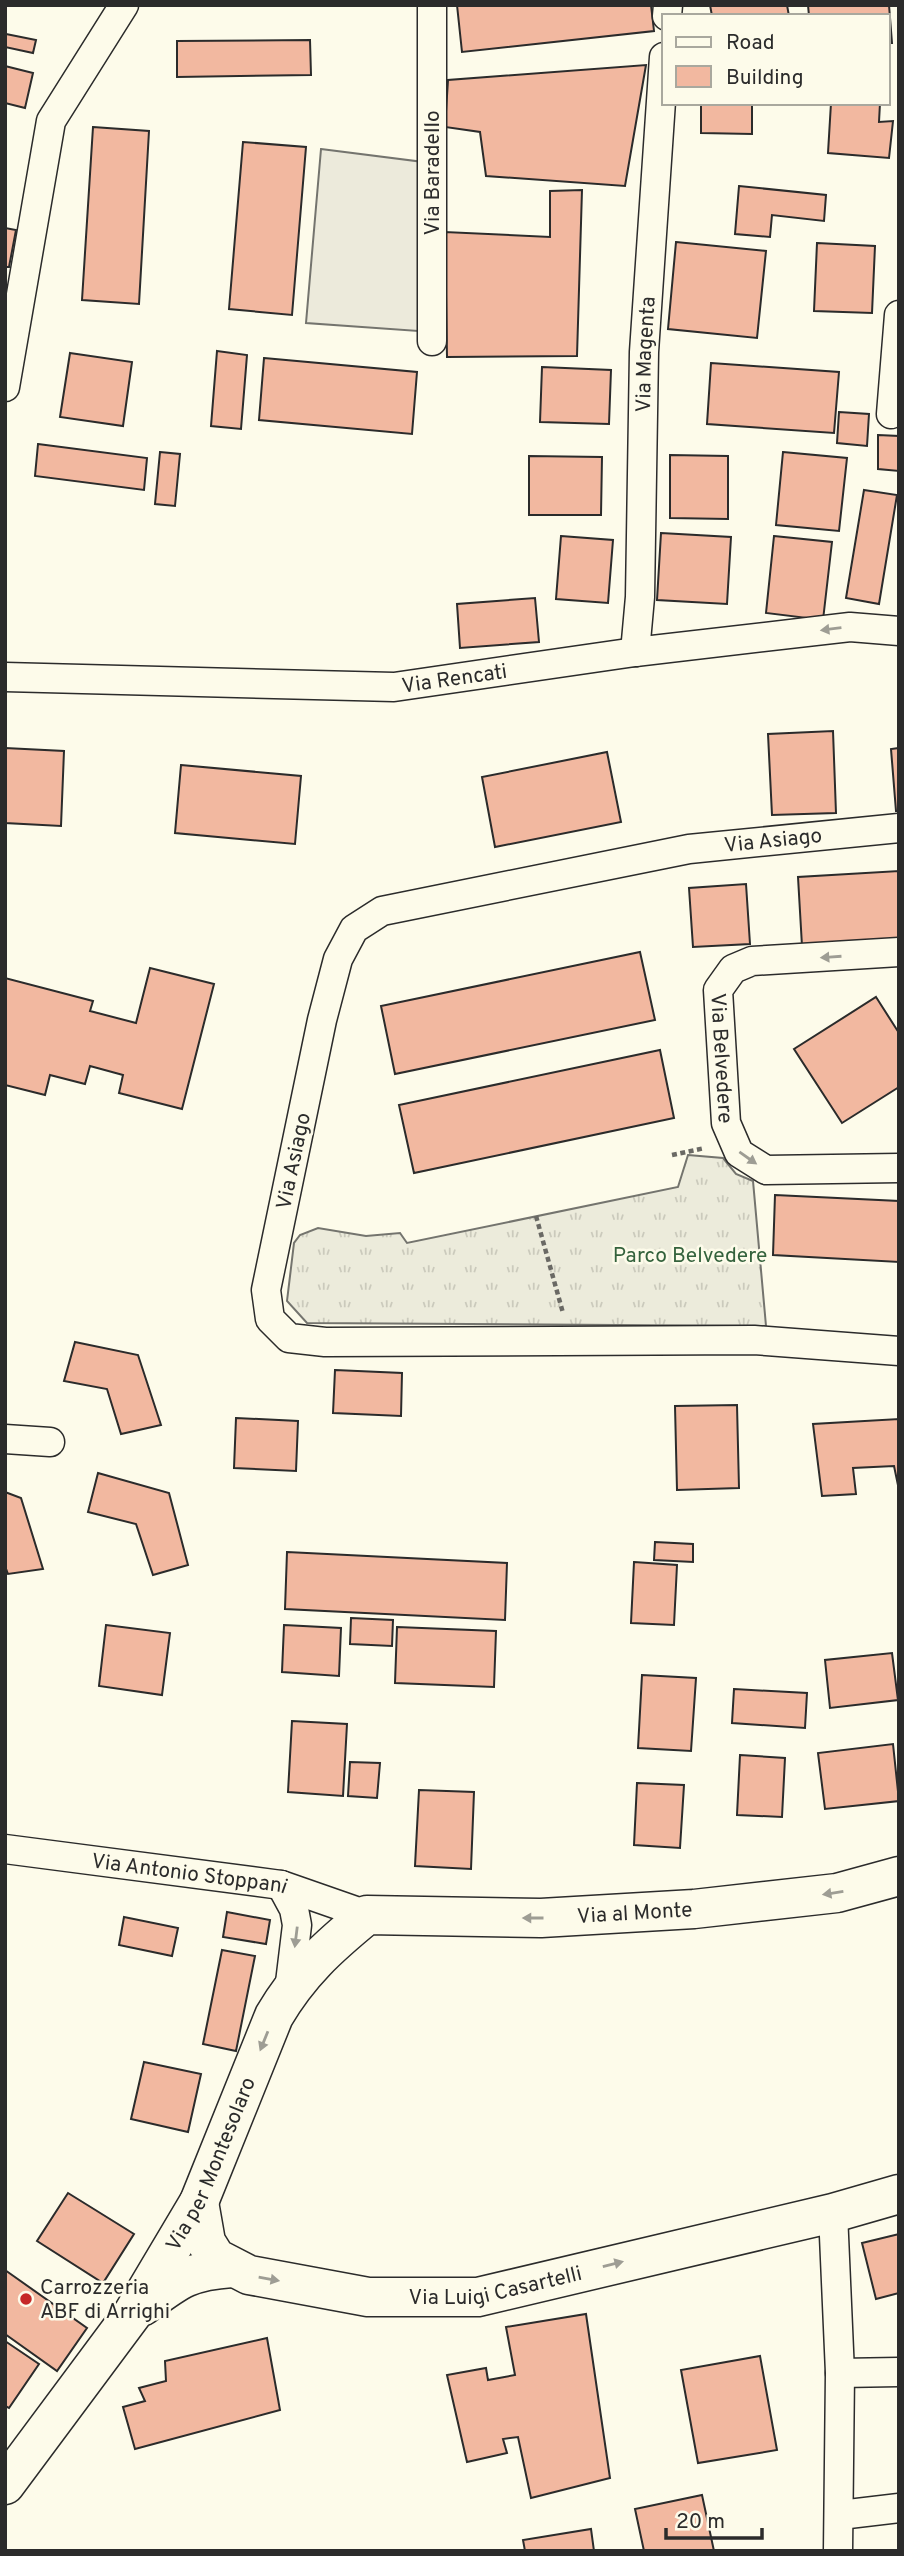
<svg xmlns="http://www.w3.org/2000/svg" width="904" height="2556" font-family="Overpass,sans-serif">
<style>
.grass{fill:url(#grass-tufts);stroke:#74746e;stroke-width:2}
.parking{fill:#eceadb;stroke:#74746e;stroke-width:2}
.building{fill:#f2b8a0;stroke:#2b2b2b;stroke-width:2}
.lines{fill:none;stroke-linecap:round;stroke-linejoin:round}
.street-casing{stroke:#2b2b2b;stroke-width:31}
.secondary-casing{stroke:#2b2b2b;stroke-width:41}
.path{stroke:#6a6964;stroke-width:4.5;stroke-dasharray:5 3.5;stroke-linecap:butt}
.street{stroke:#fdfbea;stroke-width:28}
.secondary{stroke:#fdfbea;stroke-width:38}
.oneway{fill:#9e9d94}
.poi-dot{fill:#c62828;stroke:#fdfbea;stroke-width:2.5}
.labels{text-anchor:middle;stroke-width:5;stroke-linejoin:round;paint-order:stroke}
.street-label{font-size:21px;fill:#2b2b2b;stroke:#fdfbea}
.park-label{font-size:21px;fill:#34623c;stroke:#fdfbea}
.poi-label{font-size:21px;fill:#2b2b2b;stroke:#fdfbea;text-anchor:start}
</style>
<defs>
<pattern id="grass-tufts" width="24" height="20" patternUnits="userSpaceOnUse" patternTransform="scale(1.75)"><rect width="24" height="20" fill="#ecebdb"/><path d="M3 7l-1-3M5 7V3M7 7l1-3M15 17l-1-3M17 17v-4M19 17l1-3" fill="none" stroke="#cbcabc"/></pattern>
</defs>
<rect width="100%" height="100%" fill="#fdfbea"/>
<polygon class="grass" points="688,1155 723,1158 736,1174 753,1181 766,1326 307,1323 287,1301 294,1243 300,1235 318,1228 366,1236 400,1233 407,1243 678,1187"/>
<polygon class="parking" points="321,149 423,162 418,331 306,323"/>
<g class="building">
<polygon points="457,5 651,5 654,31 462,52"/>
<polygon points="710,5 787,5 789,16 712,16"/>
<polygon points="808,5 889,5 892,43 888,43 888,16 809,16"/>
<polygon points="6,34 36,40 33,53 5,47"/>
<polygon points="310,40 311,75 177,77 177,41"/>
<polygon points="646,65 625,186 486,176 480,132 445,127 448,80"/>
<polygon points="5,66 33,73 25,108 5,103"/>
<polygon points="701,103 752,103 752,134 701,133"/>
<polygon points="831,103 880,103 879,122 893,121 889,158 828,153"/>
<polygon points="93,127 149,131 139,304 82,300"/>
<polygon points="243,142 306,147 292,315 229,309"/>
<polygon points="739,186 826,195 824,221 772,215 770,237 735,234"/>
<polygon points="582,190 577,356 447,357 445,232 550,237 550,191"/>
<polygon points="5,228 16,230 9,267 5,267"/>
<polygon points="676,242 766,251 757,338 668,329"/>
<polygon points="817,243 875,246 872,313 814,311"/>
<polygon points="217,351 247,355 241,429 211,426"/>
<polygon points="70,353 132,362 123,426 60,417"/>
<polygon points="264,358 417,372 412,434 259,420"/>
<polygon points="711,363 839,372 834,433 707,424"/>
<polygon points="542,367 611,370 609,424 540,422"/>
<polygon points="839,412 869,414 867,446 837,443"/>
<polygon points="878,435 899,436 899,471 878,469"/>
<polygon points="38,444 147,458 144,490 35,476"/>
<polygon points="160,452 180,454 175,506 155,504"/>
<polygon points="783,452 847,458 839,531 776,525"/>
<polygon points="670,455 728,456 728,519 670,518"/>
<polygon points="529,456 602,457 601,515 529,515"/>
<polygon points="864,490 897,495 879,604 846,598"/>
<polygon points="661,533 731,537 727,604 657,600"/>
<polygon points="561,536 613,540 608,603 556,599"/>
<polygon points="774,536 832,542 823,620 766,613"/>
<polygon points="535,598 539,642 460,648 457,604"/>
<polygon points="833,731 836,813 772,815 768,734"/>
<polygon points="5,748 64,751 61,826 5,823"/>
<polygon points="899,748 899,811 896,811 891,749"/>
<polygon points="607,752 621,822 495,847 482,777"/>
<polygon points="181,765 301,776 295,844 175,833"/>
<polygon points="899,871 899,939 802,946 798,877"/>
<polygon points="746,884 750,944 693,947 689,888"/>
<polygon points="640,952 655,1020 395,1074 381,1006"/>
<polygon points="150,968 214,984 182,1109 119,1093 123,1075 90,1066 85,1084 50,1075 45,1095 5,1085 5,978 93,1001 90,1011 136,1023"/>
<polygon points="876,997 899,1033 899,1087 842,1123 794,1049"/>
<polygon points="660,1050 674,1118 414,1173 399,1105"/>
<polygon points="775,1195 899,1201 899,1262 773,1255"/>
<polygon points="75,1342 138,1355 161,1425 121,1434 107,1389 64,1381"/>
<polygon points="335,1370 402,1373 401,1416 333,1413"/>
<polygon points="737,1405 739,1488 677,1490 675,1406"/>
<polygon points="236,1418 298,1421 296,1471 234,1468"/>
<polygon points="899,1419 899,1490 894,1466 853,1468 856,1494 822,1496 813,1424"/>
<polygon points="98,1473 169,1493 188,1565 153,1575 136,1524 88,1512"/>
<polygon points="5,1492 21,1498 43,1569 8,1574 5,1566"/>
<polygon points="655,1542 693,1544 693,1562 654,1560"/>
<polygon points="287,1552 507,1563 505,1620 285,1609"/>
<polygon points="634,1562 677,1565 674,1625 631,1623"/>
<polygon points="351,1618 393,1620 392,1646 350,1644"/>
<polygon points="106,1625 170,1633 162,1695 99,1686"/>
<polygon points="284,1625 341,1628 339,1676 282,1672"/>
<polygon points="397,1627 496,1631 494,1687 395,1683"/>
<polygon points="892,1653 898,1700 830,1708 825,1660"/>
<polygon points="642,1675 696,1678 691,1751 638,1748"/>
<polygon points="734,1689 807,1693 805,1728 732,1723"/>
<polygon points="292,1721 347,1724 343,1796 288,1792"/>
<polygon points="893,1744 899,1801 825,1809 818,1753"/>
<polygon points="740,1755 785,1758 782,1817 737,1815"/>
<polygon points="350,1762 380,1763 377,1798 348,1796"/>
<polygon points="637,1783 684,1785 680,1848 634,1845"/>
<polygon points="419,1790 474,1792 471,1869 415,1866"/>
<polygon points="227,1912 270,1920 266,1944 223,1937"/>
<polygon points="124,1917 178,1928 172,1956 119,1945"/>
<polygon points="222,1950 255,1956 236,2051 203,2044"/>
<polygon points="144,2062 201,2074 188,2132 131,2119"/>
<polygon points="68,2193 134,2234 103,2283 37,2241"/>
<polygon points="899,2234 899,2293 876,2299 862,2243"/>
<polygon points="5,2270 87,2328 57,2371 5,2334"/>
<polygon points="586,2314 610,2478 531,2498 518,2437 503,2439 507,2453 467,2462 447,2375 486,2368 488,2380 515,2375 506,2327"/>
<polygon points="267,2338 280,2410 135,2449 123,2407 145,2401 139,2388 166,2381 165,2361"/>
<polygon points="5,2341 39,2364 9,2408 5,2406"/>
<polygon points="760,2356 777,2450 698,2463 681,2370"/>
<polygon points="702,2495 714,2551 644,2551 635,2509"/>
<polygon points="591,2529 594,2551 525,2551 523,2540"/>
</g>
<g class="lines">
<g class="street-casing">
<g id="street">
<polyline points="432,5 432,341"/>
<polyline points="667,16 668,5"/>
<polyline points="5,387 51,121 124,5"/>
<polyline points="891,414 899,315"/>
<path id="s1" d="M635,652L640,597L644,352L664,57"/>
<path id="s2" d="M5,677L394,687L635,652L850,627L899,631"/>
<polyline points="899,828 689,849 382,911 354,929 338,959 322,1020 266,1290 270,1319 289,1338 325,1342 754,1340 899,1351"/>
<path id="s3" d="M899,952L752,961L733,969L718,990L726,1123L739,1153L766,1170L899,1168"/>
<polyline points="5,1439 50,1442"/>
<path id="s4" d="M5,1849L281,1885L367,1915"/>
<polyline points="281,1885 294,1909 297,1925 289,1991"/>
<polyline points="833,2213 840,2373 838,2551"/>
<polyline points="840,2373 899,2372"/>
<polyline points="840,2515 899,2508"/>
</g>
</g>
<g class="secondary-casing">
<g id="secondary">
<path id="s5" d="M199,2202L206,2242L216,2258L249,2275L368,2297H478L833,2213L899,2194"/>
<path d="M143,2306C178,2280 188,2271 232,2268"/>
<path id="s6" d="M5,2485L133,2313L199,2202L274,2016C300,1972 328,1947 367,1915L541,1918L694,1909L837,1893L899,1876"/>
</g>
</g>
<g class="path">
<polyline points="672,1155 705,1148"/>
<polyline points="536,1216 563,1313"/>
</g>
<use href="#street" class="street"/>
<use href="#secondary" class="secondary"/>
</g>
<defs><path id="oneway-solid" d="M-6-.8H1V-3.2L6.5 0L1 3.2V.8H-6Z" transform="scale(1.75)"/></defs>
<g class="oneway">
<use href="#oneway-solid" transform="translate(831 629) rotate(173)"/>
<use href="#oneway-solid" transform="translate(831 957) rotate(176)"/>
<use href="#oneway-solid" transform="translate(748 1158) rotate(35)"/>
<use href="#oneway-solid" transform="translate(833 1893) rotate(171)"/>
<use href="#oneway-solid" transform="translate(533 1918) rotate(-180)"/>
<use href="#oneway-solid" transform="translate(296 1937) rotate(97)"/>
<use href="#oneway-solid" transform="translate(264 2041) rotate(112)"/>
<use href="#oneway-solid" transform="translate(613 2264) rotate(-14)"/>
<use href="#oneway-solid" transform="translate(269 2279) rotate(10)"/>
</g>
<circle class="poi-dot" cx="26" cy="2299" r="7"/>
<g class="labels">
<g class="street-label">
<text transform="translate(432 173) rotate(-90)" y="7">Via Baradello</text>
<text dy="7" stroke="none"><textPath href="#s1" startOffset="298">Via Magenta</textPath></text>
<text dy="7" stroke="none"><textPath href="#s2" startOffset="450">Via Rencati</textPath></text>
<text transform="translate(773 840) rotate(-6)" y="7">Via Asiago</text>
<text dy="7" stroke="none"><textPath href="#s3" startOffset="262">Via Belvedere</textPath></text>
<text transform="translate(293 1161) rotate(-78)" y="7">Via Asiago</text>
<text dy="7" stroke="none"><textPath href="#s4" startOffset="186">Via Antonio Stoppani</textPath></text>
<text dy="7" stroke="none"><textPath href="#s6" startOffset="950">Via al Monte</textPath></text>
<text dy="7" stroke="none"><textPath href="#s6" startOffset="383">Via per Montesolaro</textPath></text>
<text dy="7" stroke="none"><textPath href="#s5" startOffset="346">Via Luigi Casartelli</textPath></text>
</g>
<g class="park-label">
<text x="690" y="1262">Parco Belvedere</text>
</g>
<g class="poi-label">
<text x="40" y="2294">Carrozzeria<tspan x="40" dy="24">ABF di Arrighi</tspan></text>
</g>
</g>
<rect width="904" height="2556" fill="none" stroke="#2b2b2b" stroke-width="14"/>
<rect x="662" y="14" width="228" height="91" fill="#fdfbea" stroke="#a9a89e" stroke-width="2"/>
<rect x="676" y="37" width="35" height="10" fill="#fdfbea" stroke="#a9a89e" stroke-width="2"/>
<text x="726" y="49" font-size="21" fill="#2b2b2b">Road</text>
<rect x="676" y="66" width="35" height="21" fill="#f2b8a0" stroke="#a9a89e" stroke-width="2"/>
<text x="726" y="84" font-size="21" fill="#2b2b2b">Building</text>
<path d="M666 2528v10h96v-10" fill="none" stroke="#2b2b2b" stroke-width="3.5"/>
<text x="676" y="2528" font-size="21" fill="#2b2b2b" stroke="#fdfbea" stroke-width="5" paint-order="stroke">20 m</text>
</svg>
